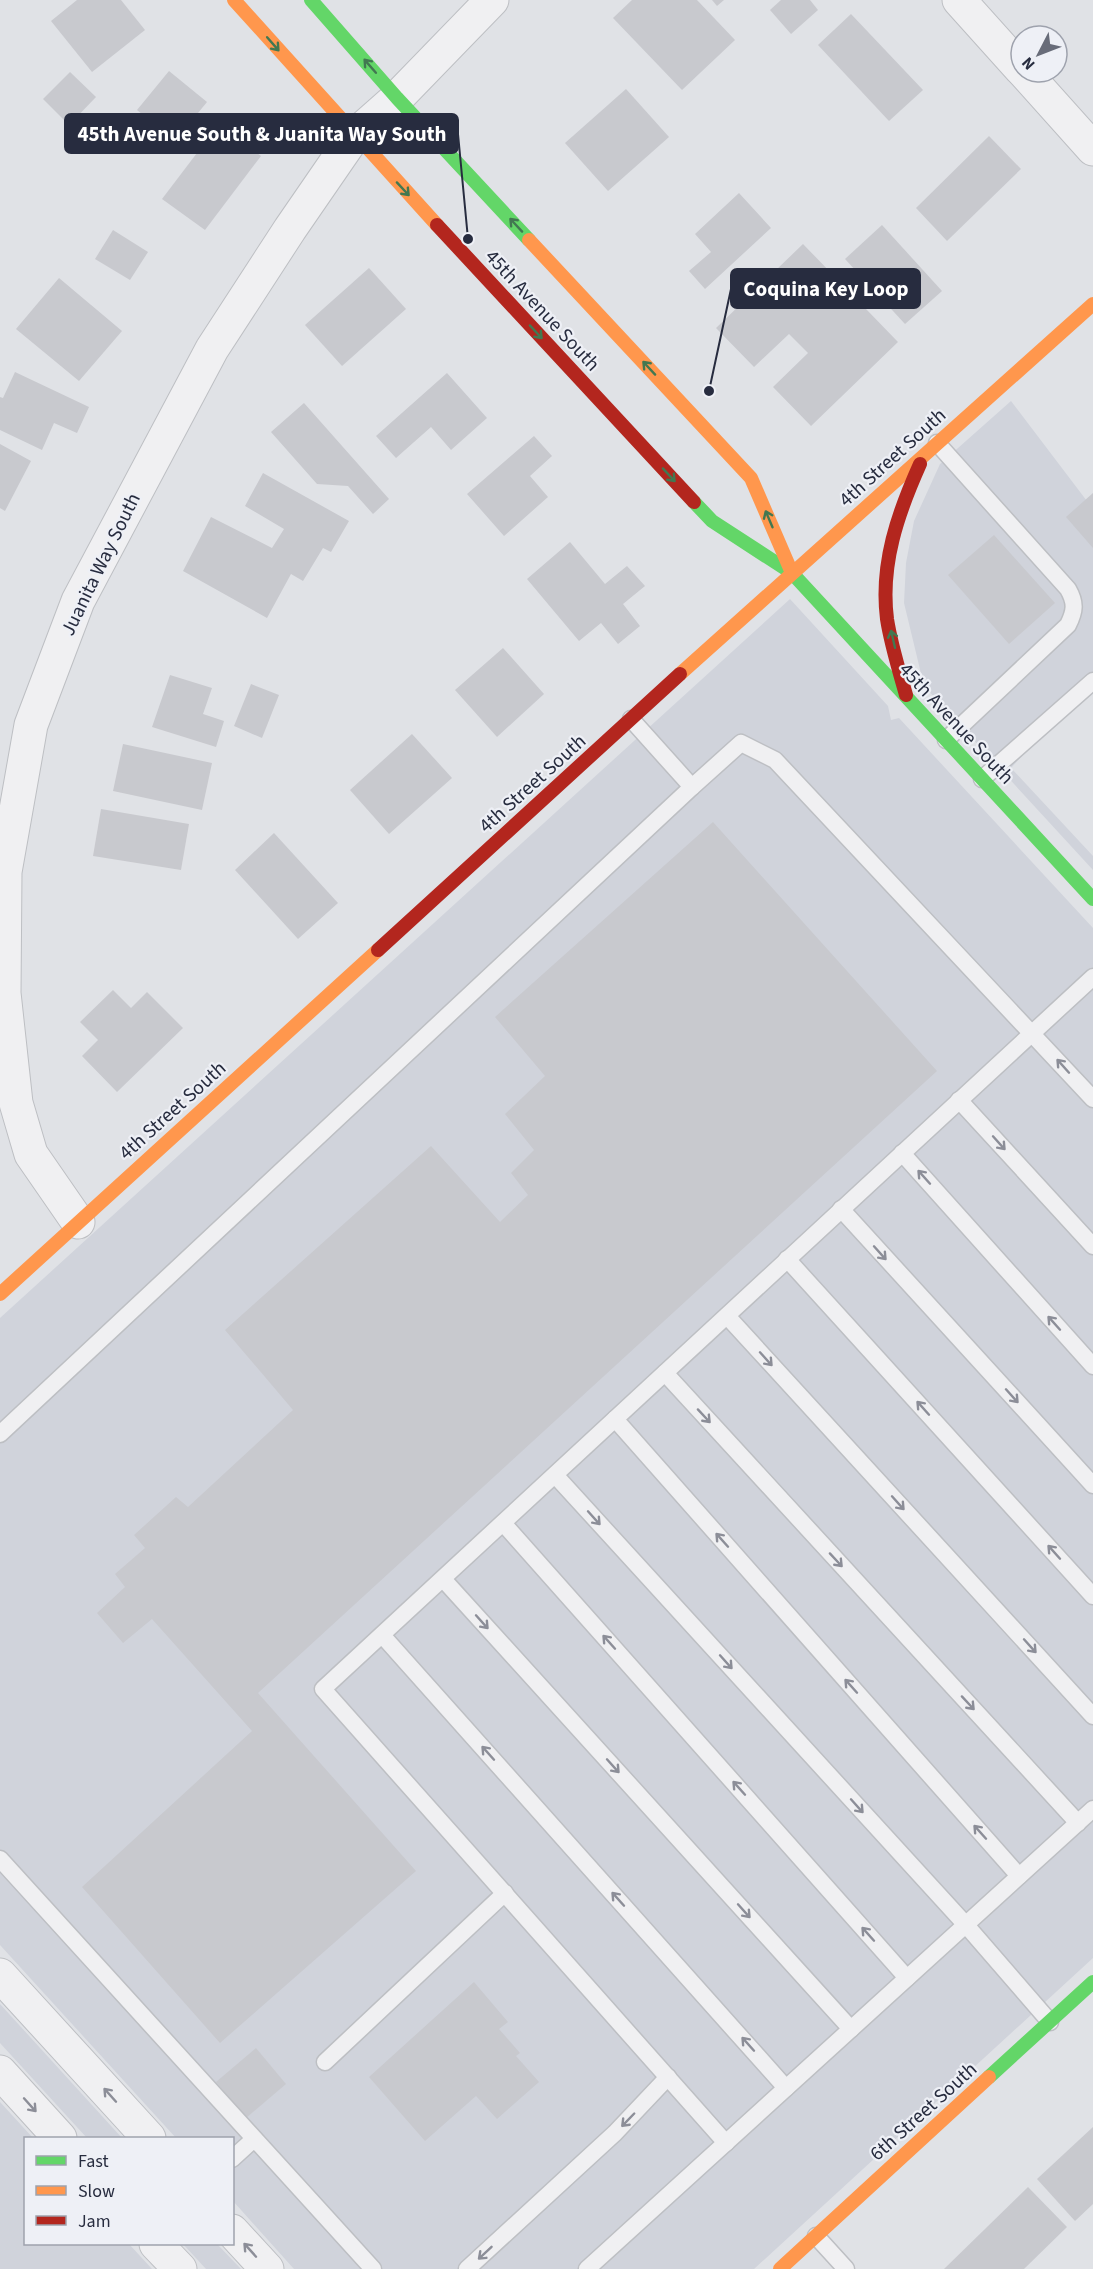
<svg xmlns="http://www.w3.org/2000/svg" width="1093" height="2269" font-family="'Source Sans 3',sans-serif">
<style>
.built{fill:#d0d3db}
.building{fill:#c8c9ce}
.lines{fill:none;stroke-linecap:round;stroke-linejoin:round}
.lane-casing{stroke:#bdbfc3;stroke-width:19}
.street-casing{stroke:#bdbfc3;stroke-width:35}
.lane{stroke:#f0f0f2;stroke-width:16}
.street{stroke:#f0f0f2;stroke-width:33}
.fast{stroke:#63d668;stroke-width:14}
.slow{stroke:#ff974d;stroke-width:14}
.jam{stroke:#b3261e;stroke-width:14}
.oneway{stroke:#427851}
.oneway2{stroke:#8c8e98}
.labels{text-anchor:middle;stroke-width:4.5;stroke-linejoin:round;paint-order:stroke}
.street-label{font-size:20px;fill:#272c3f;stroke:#eef0f6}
.leader{fill:none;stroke:#272c3f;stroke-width:2}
.callout-dot{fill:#272c3f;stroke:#eef0f6;stroke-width:2}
.callout{fill:#272c3f;stroke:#272c3f;stroke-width:2}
.callout-label{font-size:21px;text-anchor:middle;font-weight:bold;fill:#fff}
</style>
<rect width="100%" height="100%" fill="#e0e2e6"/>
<g class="built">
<polygon points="1011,401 1093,509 1093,678 1011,768 1093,856 1093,870 924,686 904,603 906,563 914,521 940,464"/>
<polygon points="790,599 888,706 891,720 899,718 1093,928 1093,1958 754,2269 294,2269 233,2201 232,2138 176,2138 0,1945 0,1318"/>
<polygon points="0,2004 122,2138 87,2138 0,2043"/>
<polygon points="0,2102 33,2138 26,2138 26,2244 129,2244 152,2269 0,2269"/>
<polygon points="183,2244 217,2244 241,2269 206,2269"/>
</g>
<g class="building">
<polygon points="77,0 121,0 145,30 92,72 51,21"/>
<polygon points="632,0 697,0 735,40 682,90 613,18"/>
<polygon points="712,0 724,0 717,6"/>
<polygon points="781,0 810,0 818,10 791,34 770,10"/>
<polygon points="851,14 923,90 889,121 818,45"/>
<polygon points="169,71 207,102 175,141 137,110"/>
<polygon points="70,72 96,97 69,125 43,99"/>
<polygon points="626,89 669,137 608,191 565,143"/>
<polygon points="219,124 261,156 205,230 162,199"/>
<polygon points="989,136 1021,169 947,241 916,208"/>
<polygon points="739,193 771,228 705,289 689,271 711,252 695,234"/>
<polygon points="882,225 942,291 905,324 845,259"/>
<polygon points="113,230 148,252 130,280 95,259"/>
<polygon points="803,244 898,342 811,426 773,387 808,353 789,334 754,367 716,328"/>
<polygon points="369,268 406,309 342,366 305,325"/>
<polygon points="59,278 122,331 79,381 16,329"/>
<polygon points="15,372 89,407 77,433 54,423 42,450 0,430 0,397 3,398"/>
<polygon points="447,373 487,418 451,450 431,427 396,458 376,436"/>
<polygon points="304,403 389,499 373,514 348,486 317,484 271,432"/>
<polygon points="534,436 552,456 530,476 548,497 504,536 467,494"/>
<polygon points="0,444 31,461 5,511 0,508"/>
<polygon points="263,473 349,521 331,552 323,548 303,581 291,574 267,618 183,571 211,517 272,548 284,529 245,506"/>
<polygon points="1093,493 1093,548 1066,517"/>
<polygon points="994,535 1055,603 1009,644 948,575"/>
<polygon points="570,542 605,584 627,566 645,586 623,604 640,626 618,644 601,623 579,641 527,579"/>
<polygon points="503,648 544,694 497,737 455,690"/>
<polygon points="170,675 212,688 203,714 224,721 216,747 152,727"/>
<polygon points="251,684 279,695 262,738 234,726"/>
<polygon points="412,734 452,778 389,834 350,790"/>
<polygon points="123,744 212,763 202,810 113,791"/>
<polygon points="101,809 189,824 181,870 93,856"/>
<polygon points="713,822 937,1071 258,1693 416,1871 220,2043 82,1887 252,1731 152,1619 123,1643 97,1613 125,1587 115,1574 145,1548 134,1535 176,1497 188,1507 293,1410 225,1330 431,1146 500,1222 528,1195 511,1173 534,1150 505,1114 545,1076 495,1017"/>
<polygon points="274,833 338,903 298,939 235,870"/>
<polygon points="113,990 131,1008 147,992 183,1028 117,1092 82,1056 98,1040 80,1022"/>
<polygon points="474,1982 508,2022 499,2029 520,2053 516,2056 539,2082 497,2119 476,2096 425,2141 369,2077"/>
<polygon points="256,2048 286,2084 246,2118 216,2082"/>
<polygon points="1093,2127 1093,2204 1075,2221 1037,2179"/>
<polygon points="1028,2187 1067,2227 1024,2269 944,2269"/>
</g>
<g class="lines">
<g class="lane-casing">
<g id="lane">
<path d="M937,443L1068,589C1076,603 1075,611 1068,625L946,740"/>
<polyline points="982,779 1093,681"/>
<polyline points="692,787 741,743 775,760 1093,1099"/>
<polyline points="959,1100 1093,1246"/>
<polyline points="902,1153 1093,1366"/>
<polyline points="841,1209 1093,1485"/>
<polyline points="787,1259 1093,1596"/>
<polyline points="727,1316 1093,1716"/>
<polyline points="665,1373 1078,1823"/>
<polyline points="615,1419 1019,1876"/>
<polyline points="0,1434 692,787 631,719"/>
<polyline points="555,1475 966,1925 1050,2022"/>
<polyline points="503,1523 907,1978"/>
<polyline points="443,1579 851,2029"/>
<polyline points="382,1635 786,2088"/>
<polyline points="0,1859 373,2269"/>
<polyline points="325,2062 505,1893"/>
<polyline points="726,2143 323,1689 1093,977"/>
<polyline points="232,2159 254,2139"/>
<polyline points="816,2236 846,2269"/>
<polyline points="467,2269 615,2133 668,2077"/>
<polyline points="587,2269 1093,1809"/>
</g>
</g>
<g class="street-casing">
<g id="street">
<polyline points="959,0 1021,69"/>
<polyline points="1024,72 1093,149"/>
<polyline points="78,1222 31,1154 16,1103 4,993 5,872 31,725 78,601 212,349 290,229 354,136 397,98 492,0"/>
<polyline points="0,1975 149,2138"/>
<polyline points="0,2072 60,2138"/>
<polyline points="232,2231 267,2269"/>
<polyline points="156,2244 180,2269"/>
</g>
</g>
<use href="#lane" class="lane"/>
<use href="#street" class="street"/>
<g class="fast">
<polyline points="311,0 397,98 529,240"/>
<polyline points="694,502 712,521 792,573 1093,899"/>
<polyline points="989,2077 1093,1982"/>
</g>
<g class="slow">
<polyline points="234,0 437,225"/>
<polyline points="529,240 751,478 792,573"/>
<polyline points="680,674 1093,304"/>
<polyline points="0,1294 378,950"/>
<polyline points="780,2269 989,2077"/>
</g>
<g class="jam">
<polyline points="437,225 694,502"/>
<path d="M906,695C899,670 891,645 887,619C880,564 898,513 920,464"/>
<polyline points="378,950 680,674"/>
</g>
</g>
<defs><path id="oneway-shaft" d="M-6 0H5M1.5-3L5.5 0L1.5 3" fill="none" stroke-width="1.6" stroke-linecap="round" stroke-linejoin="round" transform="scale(1.5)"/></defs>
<g class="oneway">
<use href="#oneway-shaft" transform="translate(273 44) rotate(49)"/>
<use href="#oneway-shaft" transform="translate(370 66) rotate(-131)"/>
<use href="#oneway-shaft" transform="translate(403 189) rotate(47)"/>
<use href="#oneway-shaft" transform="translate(516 225) rotate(-133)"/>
<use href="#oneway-shaft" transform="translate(536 332) rotate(47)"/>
<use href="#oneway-shaft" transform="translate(649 368) rotate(-133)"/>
<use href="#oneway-shaft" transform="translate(669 475) rotate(47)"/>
<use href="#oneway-shaft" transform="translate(769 519) rotate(-113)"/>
<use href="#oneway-shaft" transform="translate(893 639) rotate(-103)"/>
</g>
<g class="oneway2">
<use href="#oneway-shaft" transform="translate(1063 1066) rotate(-132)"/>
<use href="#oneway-shaft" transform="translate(999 1143) rotate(48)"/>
<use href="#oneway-shaft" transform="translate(924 1177) rotate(-132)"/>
<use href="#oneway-shaft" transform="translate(880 1253) rotate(48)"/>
<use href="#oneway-shaft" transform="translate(1054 1323) rotate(-132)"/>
<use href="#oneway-shaft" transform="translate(766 1359) rotate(48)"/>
<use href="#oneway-shaft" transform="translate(1012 1396) rotate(48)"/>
<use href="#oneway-shaft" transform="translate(923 1408) rotate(-132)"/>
<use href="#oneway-shaft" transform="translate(704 1416) rotate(47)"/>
<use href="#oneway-shaft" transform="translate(898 1503) rotate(48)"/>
<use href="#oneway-shaft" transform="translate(594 1518) rotate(48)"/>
<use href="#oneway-shaft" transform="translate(722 1540) rotate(-132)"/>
<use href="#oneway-shaft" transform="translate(1054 1552) rotate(-132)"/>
<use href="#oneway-shaft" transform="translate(836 1560) rotate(47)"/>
<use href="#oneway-shaft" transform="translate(482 1622) rotate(48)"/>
<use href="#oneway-shaft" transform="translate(609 1642) rotate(-132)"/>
<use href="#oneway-shaft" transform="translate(1030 1646) rotate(48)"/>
<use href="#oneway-shaft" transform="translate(726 1662) rotate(48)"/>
<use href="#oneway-shaft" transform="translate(851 1686) rotate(-132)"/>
<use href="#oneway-shaft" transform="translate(968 1703) rotate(47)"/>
<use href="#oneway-shaft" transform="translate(488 1753) rotate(-132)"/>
<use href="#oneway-shaft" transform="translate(613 1766) rotate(48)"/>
<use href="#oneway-shaft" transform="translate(739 1788) rotate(-132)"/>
<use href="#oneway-shaft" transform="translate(857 1806) rotate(48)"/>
<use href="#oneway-shaft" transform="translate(980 1832) rotate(-132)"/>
<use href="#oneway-shaft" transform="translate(618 1899) rotate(-132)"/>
<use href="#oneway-shaft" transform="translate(744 1911) rotate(48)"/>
<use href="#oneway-shaft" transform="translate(868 1934) rotate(-132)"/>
<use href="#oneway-shaft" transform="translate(748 2044) rotate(-132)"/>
<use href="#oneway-shaft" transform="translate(110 2095) rotate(-132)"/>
<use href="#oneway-shaft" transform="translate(30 2105) rotate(48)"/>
<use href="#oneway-shaft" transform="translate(628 2120) rotate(134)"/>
<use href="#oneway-shaft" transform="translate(250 2250) rotate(-132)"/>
<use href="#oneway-shaft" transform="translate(485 2253) rotate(137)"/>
</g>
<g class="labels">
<g class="street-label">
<text transform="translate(543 310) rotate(47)" y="7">45th Avenue South</text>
<text transform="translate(892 457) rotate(-42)" y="7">4th Street South</text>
<text transform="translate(100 564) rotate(-64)" y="7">Juanita Way South</text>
<text transform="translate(957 723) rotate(47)" y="7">45th Avenue South</text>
<text transform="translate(532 783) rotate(-42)" y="7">4th Street South</text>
<text transform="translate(172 1110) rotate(-42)" y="7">4th Street South</text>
<text transform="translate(923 2111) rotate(-42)" y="7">6th Street South</text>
</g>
</g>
<path class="leader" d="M468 239L458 134M709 391L731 289"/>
<g class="callout-dot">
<circle cx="468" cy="239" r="6"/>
<circle cx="709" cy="391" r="6"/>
</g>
<g class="callout">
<rect x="65" y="114" width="393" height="39" rx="6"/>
<rect x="731" y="269" width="189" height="39" rx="6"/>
</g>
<g class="callout-label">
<text x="262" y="141">45th Avenue South &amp; Juanita Way South</text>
<text x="826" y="296">Coquina Key Loop</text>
</g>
<rect x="24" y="2137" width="210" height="108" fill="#eef0f6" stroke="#9ea2ad" stroke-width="1.5"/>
<rect x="36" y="2156" width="30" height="9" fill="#63d668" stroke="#9ea2ad" stroke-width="1.5"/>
<text x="78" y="2167" font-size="18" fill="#272c3f">Fast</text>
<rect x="36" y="2186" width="30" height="9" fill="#ff974d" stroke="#9ea2ad" stroke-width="1.5"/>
<text x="78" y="2197" font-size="18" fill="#272c3f">Slow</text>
<rect x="36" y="2216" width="30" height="9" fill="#b3261e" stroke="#9ea2ad" stroke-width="1.5"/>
<text x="78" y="2227" font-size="18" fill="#272c3f">Jam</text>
<g transform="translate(1039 54) rotate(228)"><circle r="28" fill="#eef0f6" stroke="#9ea2ad" stroke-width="1.5"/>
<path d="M0-4.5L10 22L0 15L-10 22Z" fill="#686c79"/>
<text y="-9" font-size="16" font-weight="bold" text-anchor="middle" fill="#272c3f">N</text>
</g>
</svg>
